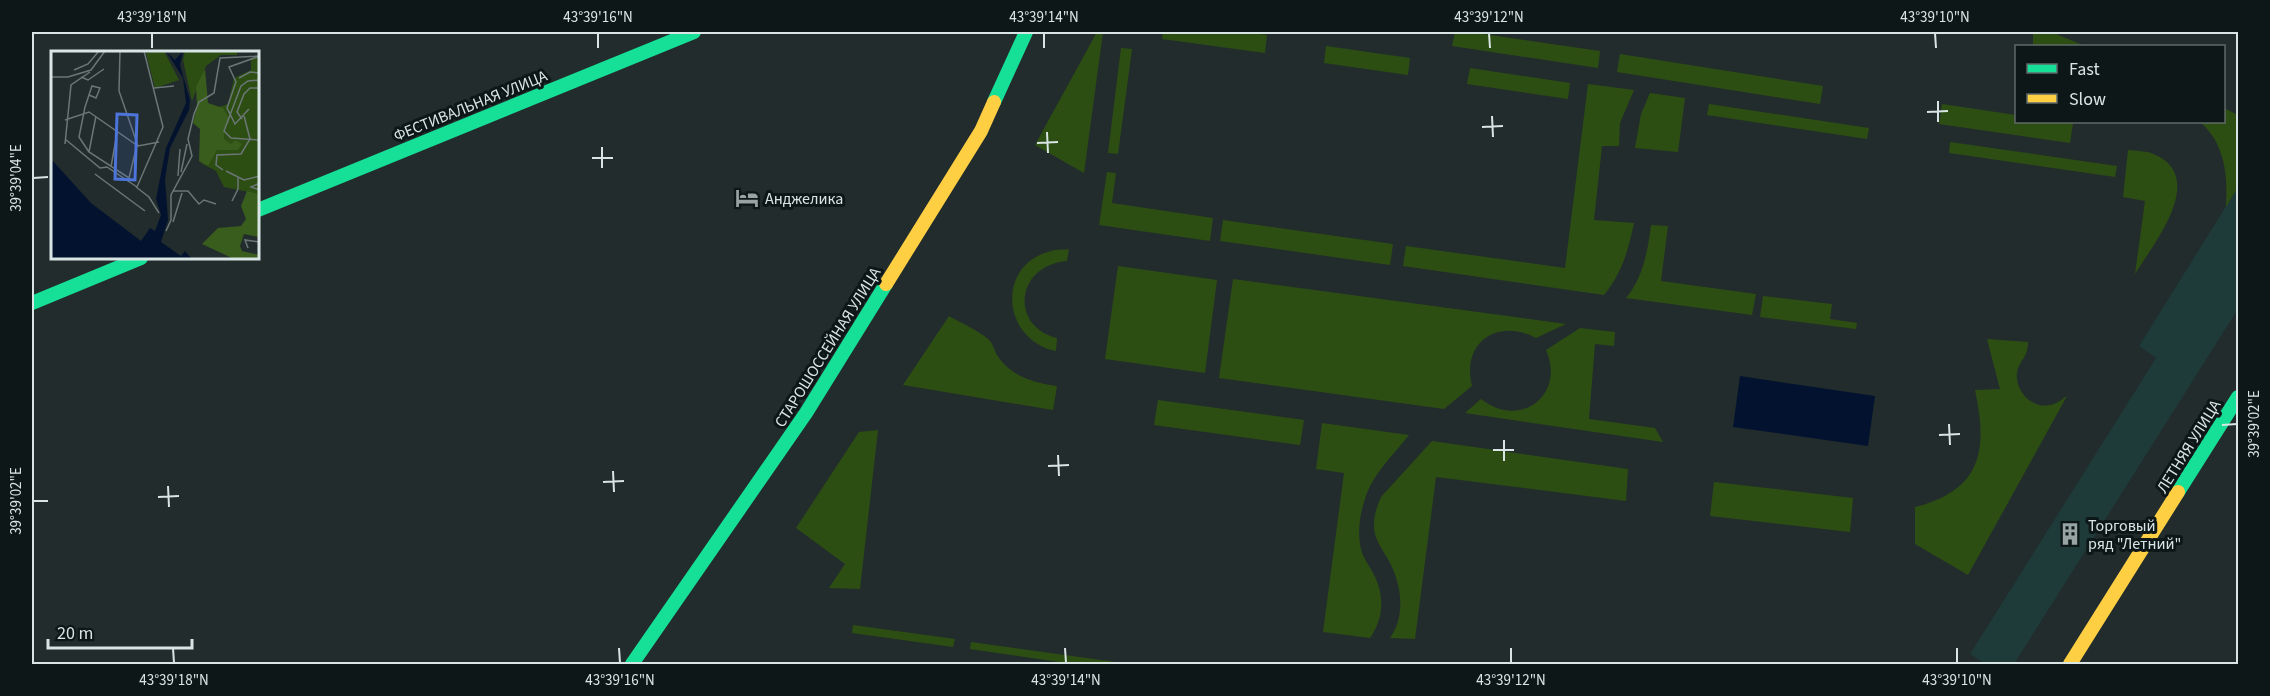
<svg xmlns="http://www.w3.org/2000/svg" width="2270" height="696" font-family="'Source Sans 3',sans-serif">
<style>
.built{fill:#1e3a39}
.green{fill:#2d4e13}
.water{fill:#03132f}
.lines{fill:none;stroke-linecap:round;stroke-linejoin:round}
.fast{stroke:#16e098;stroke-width:14}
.slow{stroke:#ffcf43;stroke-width:14}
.ticks{fill:none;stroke:#d8e5e4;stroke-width:2}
.labels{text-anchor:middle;stroke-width:6;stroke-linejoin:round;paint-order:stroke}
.street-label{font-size:16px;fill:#d8e5e4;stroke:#0e1717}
.poi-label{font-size:16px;fill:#d8e5e4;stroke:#0e1717;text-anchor:start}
.inset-road{fill:none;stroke:#6b7676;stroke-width:1.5}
.view{fill:#4c74db;fill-opacity:0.15;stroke:#4c74db;stroke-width:3}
.inset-edge{fill:none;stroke:#d8e5e4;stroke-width:3}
.neatline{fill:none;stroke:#d8e5e4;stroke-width:2}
.ticks-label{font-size:15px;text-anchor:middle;fill:#d8e5e4}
</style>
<rect width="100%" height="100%" fill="#222c2c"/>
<polygon class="built" points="2238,187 2238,309 2014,664 1985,664 1970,654 2156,358 2139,346"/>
<g class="green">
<polygon points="1097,32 1103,32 1084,173 1035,145"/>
<polygon points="1163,32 1243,32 1267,35 1265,53 1162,39"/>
<polygon points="1455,32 1470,32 1600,51 1598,68 1452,46"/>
<polygon points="2033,32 2051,32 2085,46 2033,46"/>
<polygon points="1326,46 1410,58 1408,75 1324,63"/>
<polygon points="1121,48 1132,49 1118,154 1108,153"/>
<polygon points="1620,54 1823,86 1820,104 1617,72"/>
<polygon points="1470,68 1570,83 1568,99 1467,84"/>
<path d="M1588,84L1634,90L1620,123L1619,146H1602L1594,220L1634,223C1628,251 1622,273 1604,295L1403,266L1406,246L1565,268Z"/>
<polygon points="1650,93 1685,98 1678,152 1635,148 1641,114"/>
<polygon points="1709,104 1869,128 1867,139 1707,115"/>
<polygon points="1942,104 2016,115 2016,122 2073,123 2070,143 1939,124"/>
<path d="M2224,108L2238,115V187L2226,207C2228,176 2225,143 2200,122H2224Z"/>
<polygon points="1950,142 2117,166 2115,177 1949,153"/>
<path d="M2128,150C2136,151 2145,151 2151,153C2210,175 2154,243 2135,274L2145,201L2123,197Z"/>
<polygon points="1107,172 1116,173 1112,203 1213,218 1210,241 1099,225"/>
<polygon points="1223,220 1393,244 1390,265 1220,241"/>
<path d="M1651,225L1668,226L1661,281L1756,294L1752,315L1626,298C1643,278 1648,250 1651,225Z"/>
<path d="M1069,249L1067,261C1016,265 1009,326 1057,338L1056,351C1002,340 995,265 1051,251C1056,249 1063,250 1069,249Z"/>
<polygon points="1118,266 1217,280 1205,373 1105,359"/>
<path d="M1233,279L1566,324L1536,338C1498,318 1461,342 1472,386L1444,409L1219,378Z"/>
<polygon points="1763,296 1832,304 1830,319 1857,323 1856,329 1760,317"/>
<path d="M949,316C959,322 982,332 990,341C994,346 995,353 999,358C1013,377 1034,383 1057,386L1053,410L903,385Z"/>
<path d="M1580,328L1615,332L1614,346L1595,344L1589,419L1655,428L1663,442L1465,413L1481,399C1520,430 1566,395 1546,350Z"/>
<path d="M1987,339L2028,342C2028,359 2019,359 2017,373C2015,391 2032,409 2050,405C2057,404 2062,399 2067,396L1968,575L1915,544V507C1982,490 1988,450 1975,390L2000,389Z"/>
<polygon points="1158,400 1304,420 1300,445 1154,425"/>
<path d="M1322,423L1409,435C1394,454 1372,475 1365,499C1360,513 1357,533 1361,549C1363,558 1369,565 1373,573C1385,595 1384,618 1370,638L1323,632L1344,473L1316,469Z"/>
<polygon points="878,430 860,589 829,588 845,564 796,528 859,432"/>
<path d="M1432,441L1628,469L1626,501L1436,477L1415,639L1390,638C1405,617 1402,589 1392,567C1387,555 1378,546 1375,534C1372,521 1376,508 1381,497Z"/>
<polygon points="1714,482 1853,498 1850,532 1710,516"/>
<polygon points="853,625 955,639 953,647 852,633"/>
<polygon points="971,642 1130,664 1074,664 970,649"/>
</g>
<polygon class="water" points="1740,376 1875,396 1868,446 1733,427"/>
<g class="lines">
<g class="fast">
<polyline points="994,102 1026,32"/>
<polyline points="258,210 694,32"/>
<polyline points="32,303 141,258"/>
<polyline points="2178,492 2238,397"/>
<polyline points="632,664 806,413 886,284"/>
</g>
<g class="slow">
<polyline points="886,284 981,131 994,102"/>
<polyline points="2070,664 2178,492"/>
</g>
</g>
<path class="ticks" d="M152,33V48M598,33V48M1044,33V48M1489,33L1490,48M1935,33L1936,48M1938,101V122M1927,112L1948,111M1492,116L1493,137M1482,127L1503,126M1047,132L1048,153M1037,143L1058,142M602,147V168M592,158H613M33,178L48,177M1949,424L1950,445M2222,425L2237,424M1939,435L1960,434M1504,440V461M1493,450H1514M1058,455L1059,476M1048,466L1069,465M613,471L614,492M603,482L624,481M168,486L169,507M158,497L179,496M33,501H48M173,648L174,663M619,648L620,663M1065,648L1066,663M1511,648V663M1957,648V663"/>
<defs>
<g id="hotel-bare" transform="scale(1.8)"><path d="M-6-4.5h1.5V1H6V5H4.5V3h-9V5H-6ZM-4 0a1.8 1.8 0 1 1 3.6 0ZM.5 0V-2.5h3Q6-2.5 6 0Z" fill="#98a4a4" stroke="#0e1717" stroke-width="2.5" paint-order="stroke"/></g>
<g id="building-bare" transform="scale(1.8)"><path d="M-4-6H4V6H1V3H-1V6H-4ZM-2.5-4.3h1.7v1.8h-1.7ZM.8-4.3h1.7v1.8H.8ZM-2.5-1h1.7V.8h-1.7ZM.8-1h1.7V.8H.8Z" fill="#98a4a4" stroke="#0e1717" stroke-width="2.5" paint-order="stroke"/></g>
</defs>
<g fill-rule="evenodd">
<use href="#hotel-bare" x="747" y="198"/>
<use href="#building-bare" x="2070" y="534"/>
</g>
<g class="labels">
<g class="street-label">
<text transform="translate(470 105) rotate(-22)" y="6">ФЕСТИВАЛЬНАЯ УЛИЦА</text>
<text transform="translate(827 347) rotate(-58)" y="6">СТАРОШОССЕЙНАЯ УЛИЦА</text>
<text transform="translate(2188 446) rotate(-58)" y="6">ЛЕТНЯЯ УЛИЦА</text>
</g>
<g class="poi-label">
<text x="765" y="204">Анджелика</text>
<text x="2088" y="531">Торговый<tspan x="2088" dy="18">ряд "Летний"</tspan></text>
</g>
</g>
<g transform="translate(51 51)">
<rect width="208" height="208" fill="#222c2c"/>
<path d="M113,0L128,29L104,37L95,2ZM134,0H186V4H170L155,15L141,50L132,9ZM208,6V143L173,136L165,120L150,112L156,60L177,53L183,27L200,19V7Z" fill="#2d4e13"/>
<path d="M154,18L157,52L172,57L179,69L173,78V88L180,93L184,89L191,93L187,99H166L157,115L148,110L149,78L142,72L146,55L145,36ZM196,140L208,143V186L193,183L189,195L191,200L208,204V208H183L151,193L167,177L190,175L195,168L190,155Z" fill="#385d1c"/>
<path d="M115,0L124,9L132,0L129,14L139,49L138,59L119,97L114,128L117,169L110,191L130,205L134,200L141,208H0V108L40,152L90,190L99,177L104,180L110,164L105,148L115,97L135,52L132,27Z" fill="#03132f"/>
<path class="inset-road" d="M69,0L68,40L87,95M23,19L37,13L48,0M0,26H17L40,19L54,0M30,26L37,29L53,18M188,27L199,21L209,22M103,37L123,35M38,44L45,47L49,37L41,35L34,56L28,86L38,101M198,58L184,73L176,57L185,31L178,16L209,5M45,65L38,101L78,127L86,94M191,68L186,61L193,43L199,37H209M14,69L38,61L87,95L108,91M14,88L49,117L56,116L86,136L112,76L93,0M208,89L180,87L173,80L190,35L197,30L209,29M14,93L20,34L39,21M60,116L66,82M172,119L165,114L166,104L190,103L199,88L193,65M175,120L193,129L209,125M130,121L136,93M44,123L94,160M127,125L129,98M209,132L200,136L209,139M85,136L98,146L108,162M122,140H137L148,153L153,149L165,153M181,150L187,138V127M122,171L131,142M115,180L120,169V144L141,105L137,88L143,63L148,51L163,42L169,7L209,5M197,197L194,189L209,191"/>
<path class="view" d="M66,63L86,64L84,129L64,128Z"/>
<rect width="208" height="208" class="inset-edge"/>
</g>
<rect width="2270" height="696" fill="none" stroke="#0e1717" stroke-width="66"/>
<rect x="2015" y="45" width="210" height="78" fill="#0e1717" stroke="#5f6969" stroke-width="1.5"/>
<rect x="2027" y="64" width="30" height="9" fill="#16e098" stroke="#5f6969" stroke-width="1.5"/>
<text x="2069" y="75" font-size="18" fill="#d8e5e4">Fast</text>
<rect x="2027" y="94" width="30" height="9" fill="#ffcf43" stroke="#5f6969" stroke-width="1.5"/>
<text x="2069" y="105" font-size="18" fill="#d8e5e4">Slow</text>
<path d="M48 639v9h144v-9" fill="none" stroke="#d8e5e4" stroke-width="3"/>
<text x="57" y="639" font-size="18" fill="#d8e5e4" stroke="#0e1717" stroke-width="4.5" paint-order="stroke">20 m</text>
<rect x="33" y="33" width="2204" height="630" class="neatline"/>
<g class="ticks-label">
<text x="152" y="22">43°39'18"N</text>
<text x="598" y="22">43°39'16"N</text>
<text x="1044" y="22">43°39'14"N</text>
<text x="1489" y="22">43°39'12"N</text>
<text x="1935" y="22">43°39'10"N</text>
<text transform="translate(16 178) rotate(-90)" y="5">39°39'04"E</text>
<text transform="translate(2254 424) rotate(-90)" y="5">39°39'02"E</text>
<text transform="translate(16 501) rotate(-90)" y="5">39°39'02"E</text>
<text x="174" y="685">43°39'18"N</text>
<text x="620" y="685">43°39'16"N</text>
<text x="1066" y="685">43°39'14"N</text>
<text x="1511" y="685">43°39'12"N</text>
<text x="1957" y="685">43°39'10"N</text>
</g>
</svg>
